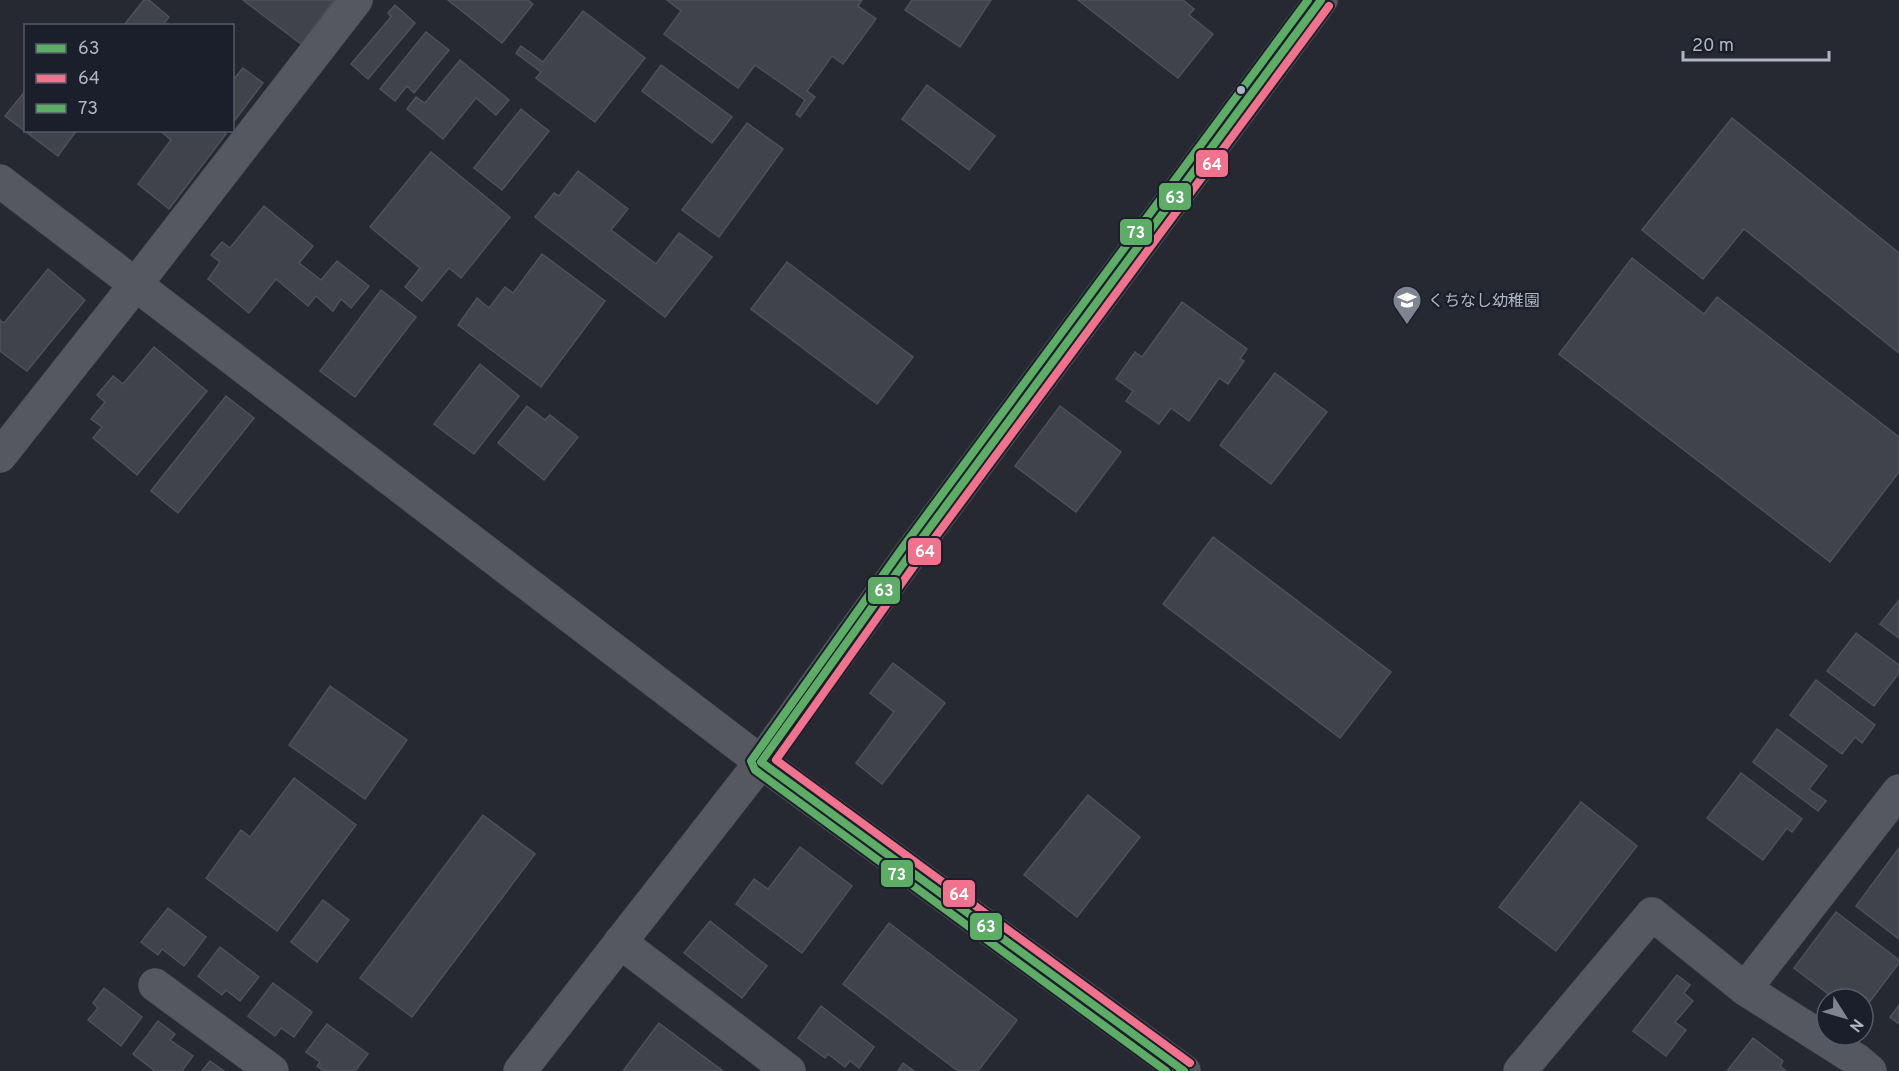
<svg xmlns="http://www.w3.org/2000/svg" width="1899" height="1071" font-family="Overpass,'Noto Sans JP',sans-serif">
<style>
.building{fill:#40434a;stroke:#4e5159;stroke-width:1.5}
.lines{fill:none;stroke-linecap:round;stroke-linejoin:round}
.minor-casing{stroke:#42444a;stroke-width:34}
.minor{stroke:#56585f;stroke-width:33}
.bus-1-casing{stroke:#1b1f2b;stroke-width:12}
.bus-2-casing{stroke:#1b1f2b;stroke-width:12}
.bus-3-casing{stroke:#1b1f2b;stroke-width:12}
.bus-1{stroke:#5dad66;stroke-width:8}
.bus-2{stroke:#f0728d;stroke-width:8}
.bus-3{stroke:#5dad66;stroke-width:8}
.bus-dot{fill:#afb5c3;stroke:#1b1f2b;stroke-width:2}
.labels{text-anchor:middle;stroke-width:5;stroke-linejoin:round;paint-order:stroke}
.poi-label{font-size:16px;fill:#afb5c3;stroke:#1b1f2b;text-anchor:start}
.line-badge{stroke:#1b1f2b;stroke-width:2}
.badge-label{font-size:16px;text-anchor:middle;font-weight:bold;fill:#fff}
</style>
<rect width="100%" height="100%" fill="#262931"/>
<g class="building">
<polygon points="144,0 149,0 169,17 162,26 123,26"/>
<polygon points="243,0 334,0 301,44"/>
<polygon points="448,0 528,0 533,4 502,43"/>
<polygon points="667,0 862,0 858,6 876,19 843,64 832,56 807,91 815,97 800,117 796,114 805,100 755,65 738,88 664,34 681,11"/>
<polygon points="912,0 991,0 960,47 905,10"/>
<polygon points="1078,0 1183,0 1194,9 1189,15 1213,34 1178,78"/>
<polygon points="395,5 415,23 368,79 351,64 391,17 388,13"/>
<polygon points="583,11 645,58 595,122 536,78 541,72 516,53 521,46 543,62"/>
<polygon points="426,32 449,50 414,93 407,86 395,101 380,89"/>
<polygon points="460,60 509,100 496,115 476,98 443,139 407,109 416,97 425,103"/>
<polygon points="661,65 732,117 712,143 642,91"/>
<polygon points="243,68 263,83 232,124 232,81"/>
<polygon points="927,85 995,136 969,170 902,119"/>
<polygon points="26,90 26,130 77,130 58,156 5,116"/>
<polygon points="521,109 549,131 502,190 474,168"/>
<polygon points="1732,118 1899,253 1899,353 1744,229 1703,279 1642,230"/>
<polygon points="747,123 783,149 719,237 682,210"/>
<polygon points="159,130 221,130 226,134 169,209 138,184 171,140"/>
<polygon points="431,152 510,217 461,278 449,268 422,301 405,287 420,268 370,227"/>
<polygon points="578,171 628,209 611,230 656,264 679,233 712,257 665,317 535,217 554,193 559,196"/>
<polygon points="264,206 313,246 299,263 321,280 337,261 369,286 351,308 341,299 333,311 316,296 308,306 276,279 249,313 208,279 220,262 211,255 222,242 230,248"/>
<polygon points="542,254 605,301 541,387 458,325 477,298 489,308 505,287 513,293"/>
<polygon points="1632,258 1704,314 1717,297 1899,437 1899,472 1830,562 1559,354"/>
<polygon points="787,262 913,357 877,404 751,309"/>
<polygon points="48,269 85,300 27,371 0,351 0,320 4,323"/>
<polygon points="381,290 416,317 355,397 320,371"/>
<polygon points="1182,302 1247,349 1240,359 1244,361 1228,384 1219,378 1189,421 1171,408 1159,424 1126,401 1133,391 1116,379 1135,352 1142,357"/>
<polygon points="154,347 207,391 137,475 93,438 102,427 91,419 105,402 97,395 113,376 123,384"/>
<polygon points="480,364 519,396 474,454 434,424"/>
<polygon points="1275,373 1327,412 1271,484 1220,445"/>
<polygon points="226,396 254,418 178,513 151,491"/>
<polygon points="527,406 545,420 550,415 578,437 544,480 498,443"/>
<polygon points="1060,406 1121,452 1076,512 1015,466"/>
<polygon points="1213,537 1391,672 1340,738 1163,604"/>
<polygon points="1899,600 1899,638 1880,624"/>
<polygon points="1856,633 1899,665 1899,673 1874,706 1827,671"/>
<polygon points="893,663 945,703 882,784 856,763 894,712 870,693"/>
<polygon points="1816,680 1875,725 1862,743 1855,737 1842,754 1790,715"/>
<polygon points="330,686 407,740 365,799 289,745"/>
<polygon points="1777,729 1827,766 1809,789 1826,801 1818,811 1753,762"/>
<polygon points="1741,773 1802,819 1792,832 1787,828 1763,860 1707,818"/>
<polygon points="294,778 356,825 277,931 206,878 241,830 250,837"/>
<polygon points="1088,795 1140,837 1077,917 1024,875"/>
<polygon points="1581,802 1637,846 1556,951 1499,907"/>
<polygon points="483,815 535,854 412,1017 360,978"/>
<polygon points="800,847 852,886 802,953 736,904 754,879 768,889"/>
<polygon points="1899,848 1899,939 1856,906"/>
<polygon points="323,900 349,920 317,962 291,942"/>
<polygon points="168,908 206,937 184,966 162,949 158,955 141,942"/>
<polygon points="1836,912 1899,960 1899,963 1865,1008 1863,1007 1863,999 1835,999 1794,968"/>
<polygon points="710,921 767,966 742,998 684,953"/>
<polygon points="889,923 1017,1020 978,1071 958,1071 843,984"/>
<polygon points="220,947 259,977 240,1001 226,990 222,995 198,976"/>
<polygon points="1677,975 1690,985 1684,993 1693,1001 1675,1022 1686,1030 1666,1056 1633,1031"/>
<polygon points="273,983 312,1012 294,1037 281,1028 275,1036 248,1016"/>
<polygon points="104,988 142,1017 121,1046 88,1020 98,1008 93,1003"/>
<polygon points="1899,1005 1899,1024 1890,1017"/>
<polygon points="821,1006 874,1047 859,1068 850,1061 845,1067 828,1054 825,1058 798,1038"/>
<polygon points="158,1021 175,1034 170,1040 193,1056 182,1071 155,1071 133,1054"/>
<polygon points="659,1023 723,1071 623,1071"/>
<polygon points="327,1024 368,1054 355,1071 324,1071 317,1066 320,1062 306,1052"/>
<polygon points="1753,1038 1783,1061 1780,1066 1786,1071 1727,1071"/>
<polygon points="210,1061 224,1071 202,1071"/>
<polygon points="903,1063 914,1071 898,1071"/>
</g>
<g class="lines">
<g class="minor-casing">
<g id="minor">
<polyline points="0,181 761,762 1184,1071"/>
<polyline points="0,456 136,284 356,0"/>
<polyline points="620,942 789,1071"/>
<polyline points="155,985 272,1071"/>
<polyline points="1745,989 1899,791"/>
<polyline points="520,1071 761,762 911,553 1321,0"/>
<polyline points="1520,1071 1652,914 1745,989 1857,1060 1870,1071"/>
</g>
</g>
<use href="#minor" class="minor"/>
<g class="bus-1-casing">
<polyline id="bus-1" points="1184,1071 761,762 911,553 1321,0"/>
</g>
<g class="bus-2-casing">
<polyline id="bus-2" points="1190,1063 776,760 919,559 1329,6"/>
</g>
<g class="bus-3-casing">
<polyline id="bus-3" points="1166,1071 755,770 751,761 903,547 1308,0"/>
</g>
<use href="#bus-1" class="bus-1"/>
<use href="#bus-2" class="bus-2"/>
<use href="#bus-3" class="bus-3"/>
</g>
<defs>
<g id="school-pin" transform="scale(1.5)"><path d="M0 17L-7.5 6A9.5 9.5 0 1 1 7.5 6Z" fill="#7f8490" stroke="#1b1f2b"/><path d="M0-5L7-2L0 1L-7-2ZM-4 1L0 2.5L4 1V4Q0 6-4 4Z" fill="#fff"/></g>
</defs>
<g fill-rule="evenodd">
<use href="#school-pin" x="1407" y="300"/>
</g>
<circle class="bus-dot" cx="1241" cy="90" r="5"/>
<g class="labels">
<g class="poi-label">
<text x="1428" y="306">くちなし幼稚園</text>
</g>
</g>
<g class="line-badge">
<rect x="1195" y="149" width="34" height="29" rx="6" fill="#f0728d"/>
<rect x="1158" y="182" width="34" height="29" rx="6" fill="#5dad66"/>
<rect x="1119" y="218" width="34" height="28" rx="6" fill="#5dad66"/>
<rect x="907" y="537" width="35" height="29" rx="6" fill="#f0728d"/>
<rect x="867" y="576" width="34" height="29" rx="6" fill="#5dad66"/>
<rect x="880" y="859" width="34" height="29" rx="6" fill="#5dad66"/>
<rect x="942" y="879" width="34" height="29" rx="6" fill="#f0728d"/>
<rect x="969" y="912" width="34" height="29" rx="6" fill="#5dad66"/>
</g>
<g class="badge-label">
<text x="1212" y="170">64</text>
<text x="1175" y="203">63</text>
<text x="1136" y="238">73</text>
<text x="925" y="557">64</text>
<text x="884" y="596">63</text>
<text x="897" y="880">73</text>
<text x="959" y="900">64</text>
<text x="986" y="932">63</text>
</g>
<rect x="24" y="24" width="210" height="108" fill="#1b1f2b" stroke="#565b68" stroke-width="1.5"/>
<rect x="36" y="44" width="30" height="9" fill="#5dad66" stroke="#565b68" stroke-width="1.5"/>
<text x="78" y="54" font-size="18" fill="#afb5c3">63</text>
<rect x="36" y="74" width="30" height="9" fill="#f0728d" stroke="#565b68" stroke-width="1.5"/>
<text x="78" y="84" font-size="18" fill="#afb5c3">64</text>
<rect x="36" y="104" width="30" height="9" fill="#5dad66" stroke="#565b68" stroke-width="1.5"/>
<text x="78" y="114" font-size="18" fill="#afb5c3">73</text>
<g transform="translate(1845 1017) rotate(127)"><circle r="28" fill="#1b1f2b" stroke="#565b68" stroke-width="1.5"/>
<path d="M0-4.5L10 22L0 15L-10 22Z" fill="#7f8490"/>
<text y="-9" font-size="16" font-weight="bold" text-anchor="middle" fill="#afb5c3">N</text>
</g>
<path d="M1683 51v9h146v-9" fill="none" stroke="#afb5c3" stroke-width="3"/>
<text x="1692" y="51" font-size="18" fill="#afb5c3" stroke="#1b1f2b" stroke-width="4.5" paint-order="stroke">20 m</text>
</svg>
